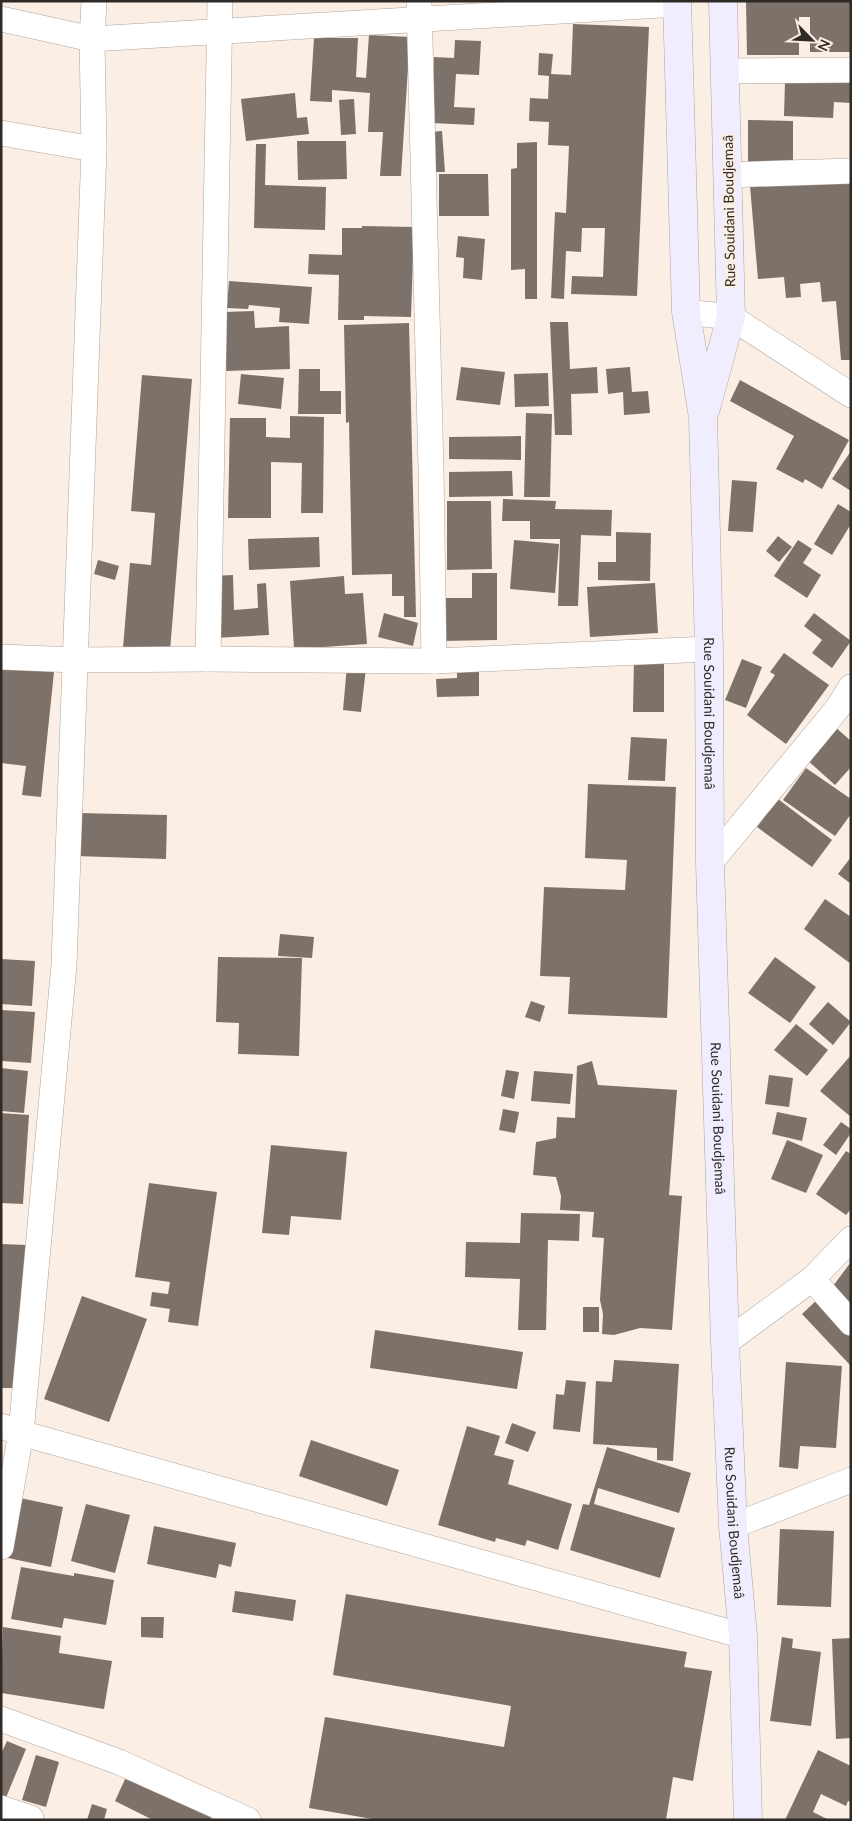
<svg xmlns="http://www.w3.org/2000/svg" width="852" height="1821" font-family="Lato,sans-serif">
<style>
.building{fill:#7d7269}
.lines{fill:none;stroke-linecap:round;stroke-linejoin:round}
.street-casing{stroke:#b1a49b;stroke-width:26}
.secondary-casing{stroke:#b1a49b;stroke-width:29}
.street{stroke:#fff;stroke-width:25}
.secondary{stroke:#f0edfe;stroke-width:28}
.labels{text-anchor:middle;stroke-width:5;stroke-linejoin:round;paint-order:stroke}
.street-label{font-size:14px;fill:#2f2a26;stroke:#fbeee4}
</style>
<rect width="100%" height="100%" fill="#fbeee4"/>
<g class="building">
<polygon points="746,1 851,1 851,52 810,52 810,17 799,17 799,55 747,55"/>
<polygon points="573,24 649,27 637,296 571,294 572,276 603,277 605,228 582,228 581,252 566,251 564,299 551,298 555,212 566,213 569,146 548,145 549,122 529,121 530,98 548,99 549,76 538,75 539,53 553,54 551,74 571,75"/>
<polygon points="369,35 410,37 401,176 380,176 383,132 368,132 370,93 332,90 332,102 310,101 314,38 358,38 356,77 366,78"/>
<polygon points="455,40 481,41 479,75 456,74 454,107 475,108 474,125 431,123 434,57 454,58"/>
<polygon points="785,81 851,82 851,103 834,102 833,118 784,116"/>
<polygon points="295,93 297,118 307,117 309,134 246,141 241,99"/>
<polygon points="354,99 356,134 341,135 339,100"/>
<polygon points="748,120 793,121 793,162 748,162"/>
<polygon points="442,131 445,172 432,172 430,132"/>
<polygon points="297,141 346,141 347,179 298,180"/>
<polygon points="537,142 537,299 525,299 525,269 511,270 511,169 517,168 517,143"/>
<polygon points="256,144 266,144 265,185 326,187 325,230 254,228"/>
<polygon points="439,174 488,174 489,216 439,216"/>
<polygon points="850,178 851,360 841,360 836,301 822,302 820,282 800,284 801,297 786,298 784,277 758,279 750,186"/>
<polygon points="362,226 414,227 411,317 364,316 364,320 338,320 339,275 308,274 309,254 342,255 342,228 362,228"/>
<polygon points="458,236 485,239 482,280 463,278 464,258 456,257"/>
<polygon points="229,281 312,287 309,324 279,322 280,308 249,305 248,309 227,308"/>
<polygon points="254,311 255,328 289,326 290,369 226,371 224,312"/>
<polygon points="550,322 568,322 570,369 597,367 598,393 571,394 572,435 555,435"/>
<polygon points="409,323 416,617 404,617 404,596 392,596 392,574 352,575 349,422 346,423 344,325"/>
<polygon points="461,367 505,372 500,405 456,400"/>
<polygon points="630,367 632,392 648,391 650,413 624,415 623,392 608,394 606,369"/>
<polygon points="299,369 320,369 320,391 341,391 341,414 298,414"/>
<polygon points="548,373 549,406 515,407 514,374"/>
<polygon points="241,374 284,378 281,409 238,404"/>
<polygon points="142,375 192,379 170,651 123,648 130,563 151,565 155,513 131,511"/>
<polygon points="740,380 849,440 822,489 805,479 803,483 776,469 794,436 730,401"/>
<polygon points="526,413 552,414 550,497 524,497"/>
<polygon points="290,416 324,417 323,513 301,513 302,463 271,462 271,518 228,518 230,418 266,418 266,437 290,438"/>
<polygon points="521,436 521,460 449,459 449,437"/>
<polygon points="851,451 851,491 832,479"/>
<polygon points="512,471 513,496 449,497 449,472"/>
<polygon points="732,480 757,482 753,532 728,531"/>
<polygon points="503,499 556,501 555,509 612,510 611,536 581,535 578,606 558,606 560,539 530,539 530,521 502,521"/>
<polygon points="447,501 491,501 492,569 447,570"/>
<polygon points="838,504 851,512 851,524 832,555 814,544"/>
<polygon points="616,532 651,533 650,581 598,580 598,562 616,562"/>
<polygon points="778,536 792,547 779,562 766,551"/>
<polygon points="319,537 320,567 249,570 248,539"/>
<polygon points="514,540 559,544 555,593 510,589"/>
<polygon points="798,540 812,549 803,563 821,575 807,598 774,576"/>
<polygon points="98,560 119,566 115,580 94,574"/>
<polygon points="472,573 497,573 497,640 440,641 440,598 472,598"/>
<polygon points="233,575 234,610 258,608 257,584 266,583 269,635 214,638 211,576"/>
<polygon points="344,576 345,594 363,593 367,644 294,649 290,581"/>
<polygon points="655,583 658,633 590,637 587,587"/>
<polygon points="384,613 418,623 413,646 378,637"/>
<polygon points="814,613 851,641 832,668 812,653 822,640 804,626"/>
<polygon points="784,653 829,685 786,744 747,715 775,675 770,672"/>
<polygon points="634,658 664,658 664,712 633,712"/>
<polygon points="742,659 762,667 746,708 725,700"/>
<polygon points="457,664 479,664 479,696 437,697 436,679 457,678"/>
<polygon points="347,666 366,668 361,712 343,710"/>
<polygon points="1,667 54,672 41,797 22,795 26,766 1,763"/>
<polygon points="834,726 851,741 851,767 835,785 806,759"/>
<polygon points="631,737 667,739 665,781 628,780"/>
<polygon points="806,768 851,799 851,814 835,836 783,800"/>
<polygon points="588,784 676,787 667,1018 568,1014 570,977 540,976 544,887 625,890 627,860 585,858"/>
<polygon points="778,799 832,840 812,867 757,827"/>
<polygon points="78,813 167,815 166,859 76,856"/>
<polygon points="851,857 851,884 838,874"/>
<polygon points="825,899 851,917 851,964 804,929"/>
<polygon points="280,934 314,937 312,958 278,956"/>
<polygon points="218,957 302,958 299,1056 238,1054 239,1023 216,1022"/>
<polygon points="775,957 816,987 790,1023 748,993"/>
<polygon points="1,959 35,961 32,1006 1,1004"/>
<polygon points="531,1001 545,1006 540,1022 525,1017"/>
<polygon points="828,1002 851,1022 833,1045 809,1024"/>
<polygon points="1,1010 35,1012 31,1063 1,1061"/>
<polygon points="796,1024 828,1050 807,1076 774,1050"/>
<polygon points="851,1055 851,1117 820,1091"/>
<polygon points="592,1061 598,1085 677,1090 669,1195 682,1196 672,1330 640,1328 614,1335 602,1334 603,1314 600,1300 604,1238 592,1237 594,1212 560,1210 561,1196 556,1177 533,1175 536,1142 556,1138 557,1117 575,1118 577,1066"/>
<polygon points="1,1068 28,1071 24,1113 1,1111"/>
<polygon points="506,1070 519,1072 514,1099 501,1096"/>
<polygon points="534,1071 573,1074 570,1104 531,1101"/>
<polygon points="769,1075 793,1078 789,1107 765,1104"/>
<polygon points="503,1109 519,1112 515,1133 499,1130"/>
<polygon points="777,1112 807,1118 802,1141 772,1134"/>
<polygon points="1,1113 29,1115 23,1204 1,1203"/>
<polygon points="841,1122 851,1129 851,1133 836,1155 823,1145"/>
<polygon points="787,1140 823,1155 806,1193 771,1179"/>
<polygon points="271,1145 347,1152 341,1220 291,1216 289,1235 262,1233"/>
<polygon points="846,1151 851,1154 851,1209 846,1215 816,1194"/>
<polygon points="149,1183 217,1192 198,1326 168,1322 170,1309 150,1306 152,1292 168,1294 170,1282 135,1277"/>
<polygon points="521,1213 580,1214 579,1241 548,1240 546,1330 518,1330 520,1279 465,1277 466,1242 520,1243"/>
<polygon points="1,1244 26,1245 20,1388 1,1388"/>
<polygon points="851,1262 851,1305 830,1290"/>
<polygon points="82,1296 147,1319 109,1422 44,1399"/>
<polygon points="818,1299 851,1334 850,1365 802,1314"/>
<rect x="583" y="1307" width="16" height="25"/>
<polygon points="375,1330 523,1352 517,1389 370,1368"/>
<polygon points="614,1360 679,1364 673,1461 657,1460 657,1448 593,1444 596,1381 612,1382"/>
<polygon points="786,1362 842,1366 836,1448 800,1446 798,1469 779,1467"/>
<polygon points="566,1380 586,1382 580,1432 553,1429 556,1394 564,1395"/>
<polygon points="512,1423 536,1432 528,1452 505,1443"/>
<polygon points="467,1426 500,1436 494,1455 514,1460 508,1484 572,1504 558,1550 527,1540 525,1546 496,1538 495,1542 438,1525"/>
<polygon points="311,1440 399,1470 387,1506 299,1476"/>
<polygon points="607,1447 691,1473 679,1513 598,1488 594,1504 675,1528 660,1578 570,1550 583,1504 589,1505"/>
<polygon points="20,1498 63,1507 51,1567 8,1558"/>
<polygon points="86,1504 130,1515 115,1573 71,1561"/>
<polygon points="154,1526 236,1543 231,1567 219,1564 216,1578 147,1564"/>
<polygon points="780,1529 834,1531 831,1607 777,1605"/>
<polygon points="21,1567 74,1576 74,1573 114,1580 106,1625 64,1618 62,1628 11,1619"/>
<polygon points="235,1591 296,1600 293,1621 232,1612"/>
<polygon points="346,1594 687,1652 684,1667 712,1671 693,1781 673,1777 666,1820 378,1820 309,1808 325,1717 504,1747 511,1706 333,1675"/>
<polygon points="141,1617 164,1617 163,1638 141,1637"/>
<polygon points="3,1627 61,1636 59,1653 112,1661 104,1709 1,1693"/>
<polygon points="782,1637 793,1639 792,1648 821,1652 811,1726 770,1721"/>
<polygon points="851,1638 851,1738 836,1739 832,1639"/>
<polygon points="7,1741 26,1749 5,1800 1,1798 1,1754"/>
<polygon points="818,1750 851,1766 851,1802 848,1801 846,1806 821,1794 813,1812 829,1820 785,1820"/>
<polygon points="36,1755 59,1762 46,1807 22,1800"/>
<polygon points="126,1777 212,1816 210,1820 153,1820 115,1801"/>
<polygon points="92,1804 107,1809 104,1820 87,1820"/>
</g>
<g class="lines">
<g class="street-casing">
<g id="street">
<polyline points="419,1 431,470 434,661"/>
<polyline points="1,19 92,39 677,4"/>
<polyline points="725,71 851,70"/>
<polyline points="1,133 94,149"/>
<polyline points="727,175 851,171"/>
<polyline points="686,312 731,317 851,395"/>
<polyline points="1,657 75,660 208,659 434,661 709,649"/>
<polyline points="208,659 220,1"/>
<polyline points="710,863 837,709 851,687"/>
<polyline points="812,1279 851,1323"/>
<polyline points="725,1343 812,1279 851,1239"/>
<polyline points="1,1426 21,1433 743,1636"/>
<polyline points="733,1526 851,1480"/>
<polyline points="1,1547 21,1433 64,965 94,149 92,39 94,1"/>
<polyline points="1,1719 119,1762 248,1820"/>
<polyline points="1,1808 31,1818"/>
</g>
</g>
<g class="secondary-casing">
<g id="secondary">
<path id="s1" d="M677,1L686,312L703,417L709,649L710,863L725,1343L733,1526L743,1636L748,1820"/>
<polyline points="706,408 731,317 723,1"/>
</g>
</g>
<use href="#street" class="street"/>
<use href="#secondary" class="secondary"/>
</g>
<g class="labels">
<g class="street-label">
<text transform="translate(729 211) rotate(-91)" y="5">Rue Souidani Boudjemaâ</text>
<text dy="5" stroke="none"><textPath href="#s1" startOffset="714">Rue Souidani Boudjemaâ</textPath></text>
<text dy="5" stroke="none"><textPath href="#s1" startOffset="1119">Rue Souidani Boudjemaâ</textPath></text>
<text dy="5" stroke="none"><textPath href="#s1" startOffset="1524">Rue Souidani Boudjemaâ</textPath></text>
</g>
</g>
<rect width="852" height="1821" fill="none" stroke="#2f2a26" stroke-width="5"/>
<g transform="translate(812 40) rotate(114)" stroke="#fbeee4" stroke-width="4" paint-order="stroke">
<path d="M0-4L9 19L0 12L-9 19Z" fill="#2f2a26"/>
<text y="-8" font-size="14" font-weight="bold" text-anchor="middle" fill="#2f2a26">N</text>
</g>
</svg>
